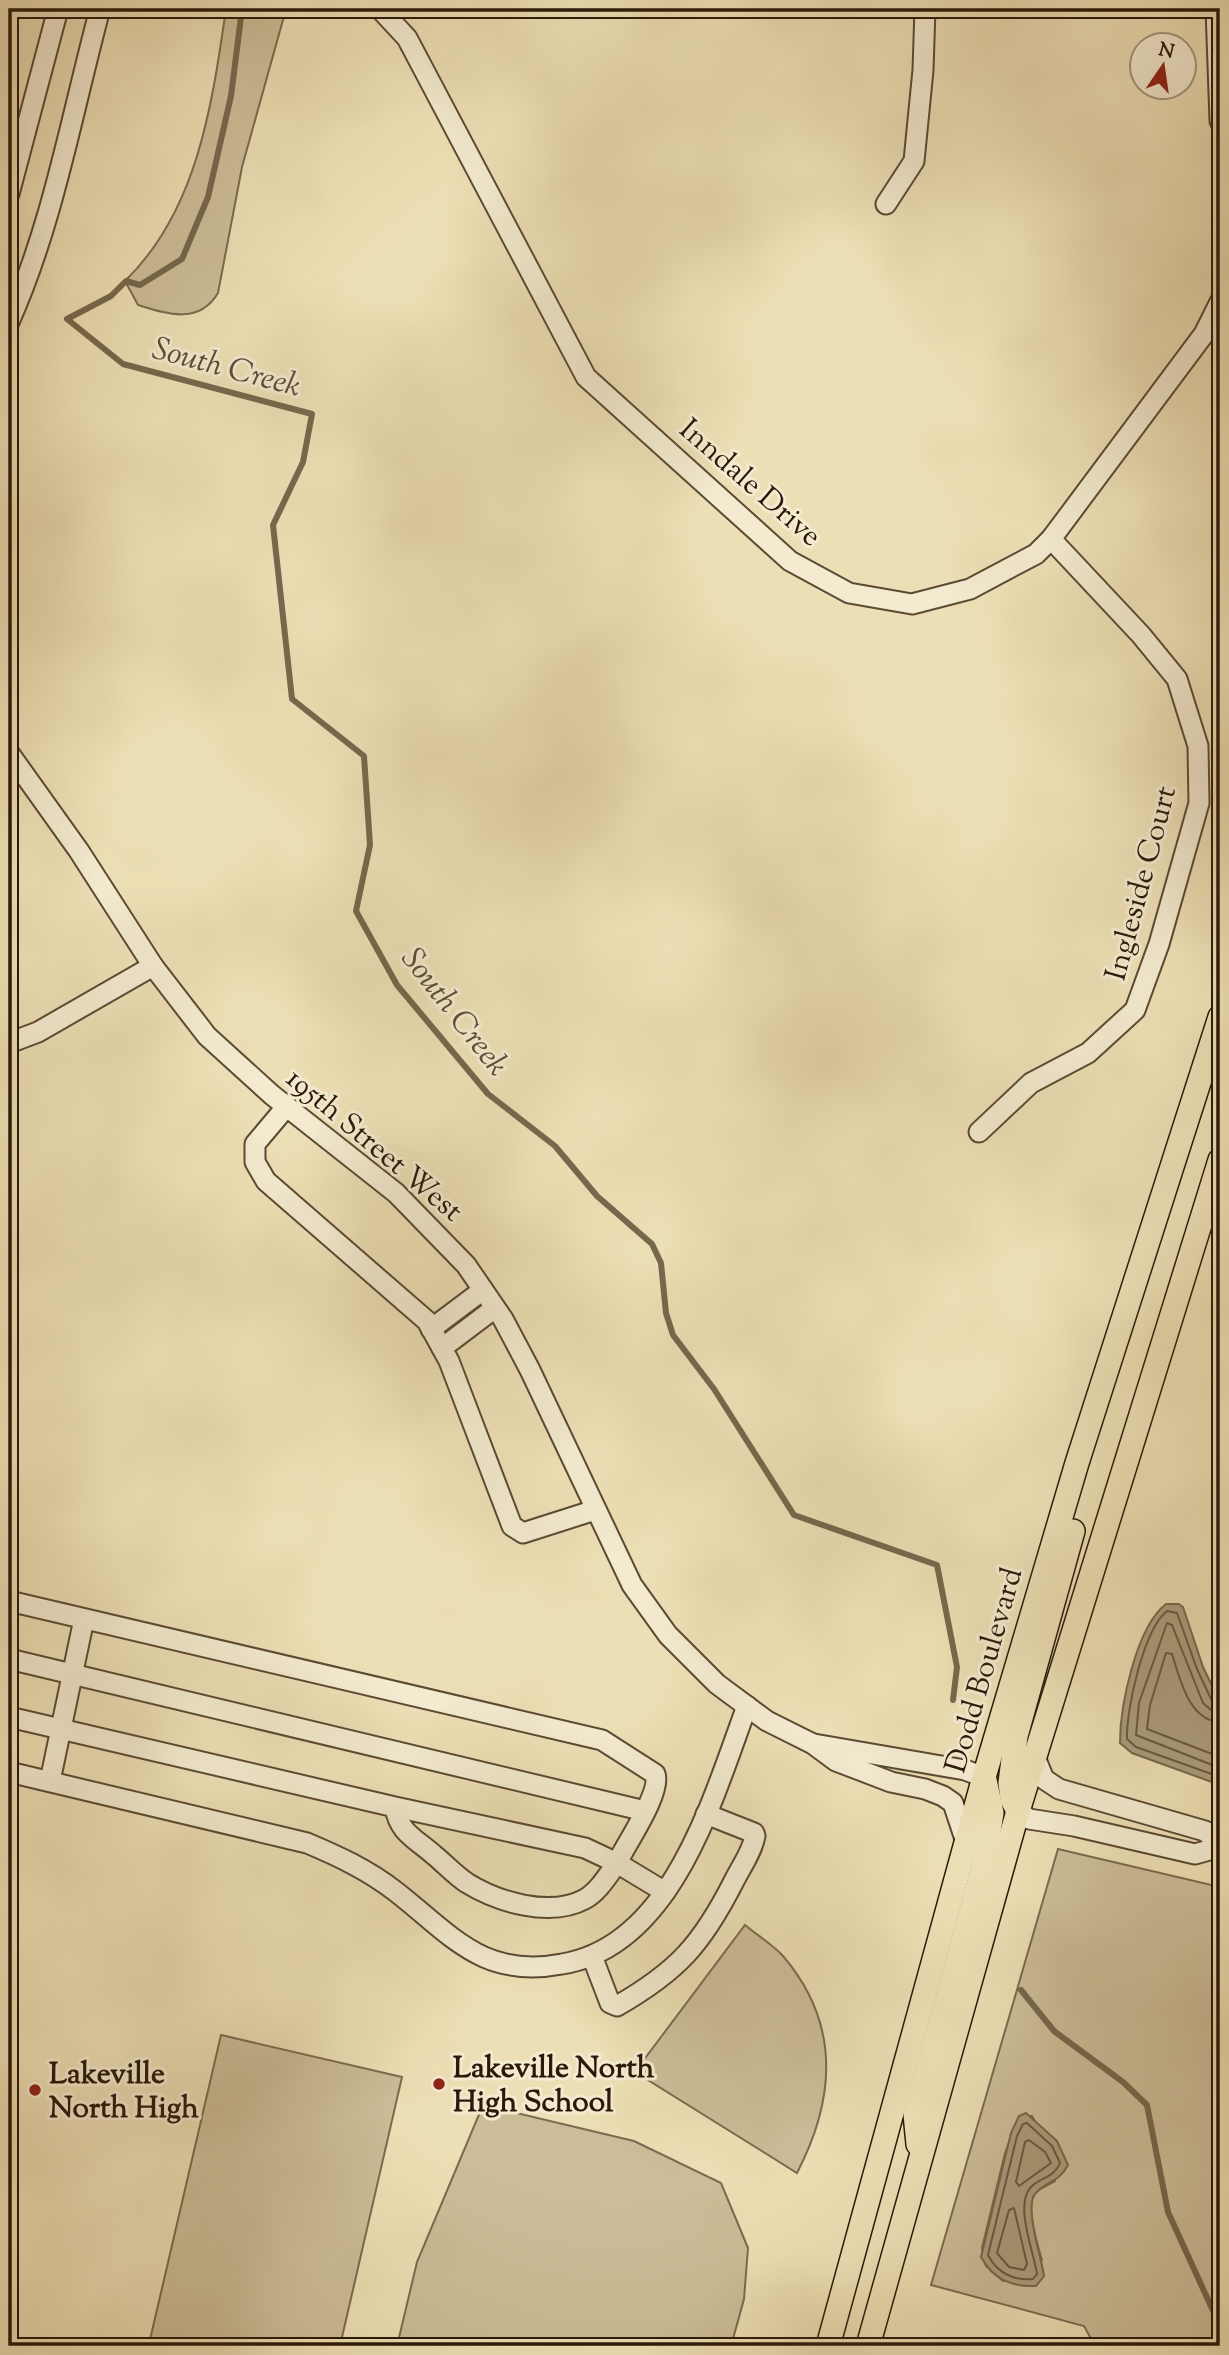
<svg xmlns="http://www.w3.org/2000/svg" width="1229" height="2355" font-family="'Sorts Mill Goudy',serif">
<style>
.green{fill:#ccbd98;stroke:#7b6b50;stroke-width:2;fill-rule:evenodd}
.water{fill:#ab9c7b;stroke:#77684d;stroke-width:2}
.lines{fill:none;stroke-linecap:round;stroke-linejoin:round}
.shore{stroke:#6a5a42;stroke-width:2}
.stream{stroke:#77684d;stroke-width:6}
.minor-casing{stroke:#5b4a34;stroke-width:23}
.major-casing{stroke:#2a1909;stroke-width:26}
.minor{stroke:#f3eacf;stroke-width:19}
.major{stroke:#eddfb5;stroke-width:23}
.poi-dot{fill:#8f2418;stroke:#f3eacf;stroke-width:2.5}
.labels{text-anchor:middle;stroke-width:6;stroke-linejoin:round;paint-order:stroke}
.street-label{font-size:30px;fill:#2a1909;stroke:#f3eacf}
.poi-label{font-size:30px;font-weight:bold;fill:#2a1909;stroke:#f3eacf;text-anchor:start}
.water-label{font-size:32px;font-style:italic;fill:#5e4d37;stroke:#f3eacf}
</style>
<rect width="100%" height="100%" fill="#eddfb5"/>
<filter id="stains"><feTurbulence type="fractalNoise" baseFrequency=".00286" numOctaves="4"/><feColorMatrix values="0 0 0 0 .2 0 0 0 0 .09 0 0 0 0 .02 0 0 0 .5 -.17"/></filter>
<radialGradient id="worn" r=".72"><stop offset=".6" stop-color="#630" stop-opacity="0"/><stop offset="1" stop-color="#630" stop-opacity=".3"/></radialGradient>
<g class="green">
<path d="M226,9H286L242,167L218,293C199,325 167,314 138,305L125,281C198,210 212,104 226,9Z"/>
<path d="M1058,1849L1220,1887V2346H1095L1084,2326L931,2285ZM1019,2116H1032L1038,2126L1057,2141L1055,2181C1049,2185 1040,2188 1035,2193C1025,2204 1038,2247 1042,2260L1003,2281L986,2266L982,2248L1005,2153Z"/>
<path d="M745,1925C757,1935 773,1945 783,1956C841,2024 836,2098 797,2173L648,2080L643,2061Z"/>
<polygon points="221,2035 402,2077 340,2346 149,2344"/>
<polygon points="483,2105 634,2141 721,2183 748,2248 744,2299 731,2346 397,2346 417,2262"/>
</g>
<g class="water">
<path d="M1166,1604H1179L1183,1607L1203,1667L1220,1702V1785L1132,1753L1120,1743C1120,1706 1136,1627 1166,1604Z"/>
<path d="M1026,2113L1057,2141L1068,2165C1059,2183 1045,2181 1035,2194C1024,2207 1042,2259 1044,2276L1036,2286C1011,2287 993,2279 981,2257L1011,2133L1019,2116Z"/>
</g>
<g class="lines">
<g class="shore">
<path d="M1220,1703L1211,1699L1197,1669L1177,1613L1167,1611C1144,1629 1126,1709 1127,1739L1136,1747L1220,1777"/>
<polyline points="1220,1712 1211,1710 1203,1703 1172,1625 1167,1623 1139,1703 1136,1735 1220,1768"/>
<path d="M1220,1722C1189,1721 1180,1679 1172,1654L1166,1653L1150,1705L1147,1729L1220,1757"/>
<path d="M1027,2123L1052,2146L1060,2163C1054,2178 1041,2177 1031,2187C1014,2205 1034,2252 1037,2274L1033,2279C1014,2281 997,2273 988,2255L1017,2136L1023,2124Z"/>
<polygon points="1029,2140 1045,2152 1051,2163 1019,2186 1016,2182 1025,2142"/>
<polygon points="1014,2208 1027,2264 1024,2270 1009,2267 997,2253 1009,2210"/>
</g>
<g class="stream">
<polyline points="242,9 231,96 208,197 182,259 140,285 126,281 111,296 67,319 123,364 312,414 303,462 273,525 292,699 364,756 370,845 356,911 397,985 488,1094 555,1146 597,1196 652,1244 661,1263 666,1313 673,1335 714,1389 794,1515 937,1565 957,1667 953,1700"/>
<polyline points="1021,1990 1054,2031 1123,2082 1147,2105 1168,2212 1220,2326"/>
</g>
<g class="minor-casing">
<g id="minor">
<polyline points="380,9 407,38 586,377 790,561 849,593 912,604 970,589 1036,554 1051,539 1204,334 1220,302"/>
<polyline points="1216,9 1220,121"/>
<polyline points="9,194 58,9"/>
<polyline points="886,204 914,161 923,70 925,9"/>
<path d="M9,322C53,224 72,113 100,9"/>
<polyline points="9,753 79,851 153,966 207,1036 272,1095 396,1193 466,1265 503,1319 530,1370 632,1585 668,1635 717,1684 767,1721 813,1744 836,1761 891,1782 925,1789 943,1796 953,1803 966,1842"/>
<polyline points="9,1043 38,1032 153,966"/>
<polyline points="287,1106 255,1144 255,1162 266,1181 427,1321 449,1361 512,1526 523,1533 595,1510"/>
<polyline points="979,1132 1031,1083 1088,1053 1135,1010 1159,944 1199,803 1198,746 1177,679 1141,635 1051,539"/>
<polyline points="431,1329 483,1290"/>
<polyline points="442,1348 495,1308"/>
<path d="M9,1601L602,1740L655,1774C662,1792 626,1844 617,1863L665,1892"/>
<polyline points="9,1659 645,1811"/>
<path d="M9,1717L395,1807C399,1833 415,1838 434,1855C445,1864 455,1875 467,1883C498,1902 550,1918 585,1899C599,1891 608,1875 617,1863L585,1848L395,1807"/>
<polyline points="814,1744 965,1770 984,1777"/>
<polyline points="1035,1757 1044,1779 1059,1789 1205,1831 1220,1844"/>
<path d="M9,1772L307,1843C338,1856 368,1870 395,1891C424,1913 451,1942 484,1957C509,1968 536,1969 562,1964C673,1946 713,1797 747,1706"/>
<polyline points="50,1781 84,1619"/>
<polyline points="1018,1811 1029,1819 1074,1826 1195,1854 1220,1847"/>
<path d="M592,1956L610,2003L617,2006C678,1971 702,1944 734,1881C741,1867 752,1852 755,1836L754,1833L706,1814"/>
</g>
</g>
<g class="major-casing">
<g id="major">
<polyline points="1018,1811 1012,1799 1010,1783 1016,1736 1073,1531"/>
<polyline points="918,2144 915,2114 984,1863 992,1813 985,1780"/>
<polyline points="828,2346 984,1777 1077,1463 1220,1017"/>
<polyline points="868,2346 1018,1811 1220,1160"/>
</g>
</g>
<use href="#minor" class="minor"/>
<use href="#major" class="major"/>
</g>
<g class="poi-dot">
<circle cx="439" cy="2084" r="7"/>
<circle cx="35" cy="2090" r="7"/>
</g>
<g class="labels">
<g class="street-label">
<text transform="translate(751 482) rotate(41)" y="10">Inndale Drive</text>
<text transform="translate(1140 883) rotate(-75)" y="10">Ingleside Court</text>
<text transform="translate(375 1144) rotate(40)" y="10">195th Street West</text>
<text transform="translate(983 1670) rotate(-74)" y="10">Dodd Boulevard</text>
</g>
<g class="poi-label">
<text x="453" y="2077">Lakeville North<tspan x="453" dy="34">High School</tspan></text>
<text x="49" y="2083">Lakeville<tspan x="49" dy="34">North High</tspan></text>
</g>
<g class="water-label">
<text transform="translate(227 366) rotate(15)" y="11">South Creek</text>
<text transform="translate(456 1011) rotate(52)" y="11">South Creek</text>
</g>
</g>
<rect width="1229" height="2355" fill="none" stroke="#eddfb5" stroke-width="35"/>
<rect x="10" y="10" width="1208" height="2334" fill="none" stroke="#2a1909" stroke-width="3.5"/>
<rect x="18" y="18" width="1194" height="2320" fill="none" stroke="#2a1909" stroke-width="2"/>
<g transform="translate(1163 66) rotate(13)"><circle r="33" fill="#f3eacf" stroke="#a39680" stroke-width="2"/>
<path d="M0-5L12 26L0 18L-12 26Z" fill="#8f2418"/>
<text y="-10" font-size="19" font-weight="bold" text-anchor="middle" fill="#2a1909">N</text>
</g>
<rect width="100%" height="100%" filter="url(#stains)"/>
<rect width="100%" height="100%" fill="url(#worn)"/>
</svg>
